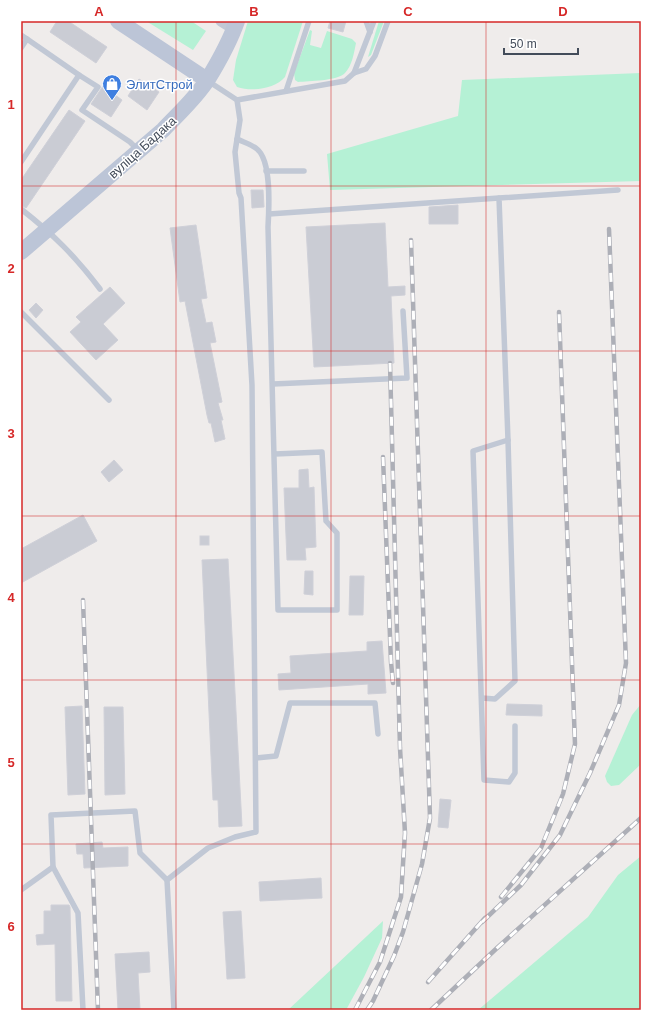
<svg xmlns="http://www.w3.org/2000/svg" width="662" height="1031" font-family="Arial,sans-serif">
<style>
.green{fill:#b5f1d5}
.building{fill:#caccd4;stroke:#cfd0d8}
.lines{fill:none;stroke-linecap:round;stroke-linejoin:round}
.lane{stroke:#c1c8d5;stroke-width:5.5}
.street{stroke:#c1c8d5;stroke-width:11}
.secondary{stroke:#bcc5d7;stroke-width:16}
.rail-casing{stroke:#adafb7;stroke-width:4.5}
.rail{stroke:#fff;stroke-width:3;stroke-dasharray:9;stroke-linecap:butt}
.grid{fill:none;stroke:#d62828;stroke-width:1;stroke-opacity:0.55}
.labels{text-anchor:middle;stroke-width:3;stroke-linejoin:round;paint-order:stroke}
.shop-label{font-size:13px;fill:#366cbe;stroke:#fff;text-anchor:start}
.street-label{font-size:13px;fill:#434c5a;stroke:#fff}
.neatline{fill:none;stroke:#d62828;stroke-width:1.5}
.grid-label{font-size:13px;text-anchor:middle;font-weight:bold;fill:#d62828}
</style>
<rect width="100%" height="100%" fill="#efeceb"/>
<g class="green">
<polygon points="146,21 191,21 206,31 193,50"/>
<path d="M248,21H303L285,77C275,89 252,92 237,87L233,80L236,60Z"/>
<polygon points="379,21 384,21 371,55 368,57"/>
<path d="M310,30L312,31L310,45L321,48L327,31L352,39L356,43C354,53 352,66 345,73C337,81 309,81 298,82L295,80L294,73Z"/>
<polygon points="641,73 641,181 330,190 327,154 458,116 462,80"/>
<polygon points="641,704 641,764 619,785 611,786 607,782 605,776 632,715"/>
<polygon points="641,856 641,1010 478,1010 588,917 618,875"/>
<polygon points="383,921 382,938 364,977 346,1010 288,1010"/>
</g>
<g class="building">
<polygon points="57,21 68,21 107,47 96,63 50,32"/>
<polygon points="330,21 346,21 343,32 328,28"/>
<polygon points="139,79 159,92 147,110 128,96"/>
<polygon points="103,86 122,100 111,117 91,104"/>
<polygon points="69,110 85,121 26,208 21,205 21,180"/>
<polygon points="251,190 263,190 264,207 252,208"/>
<polygon points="458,205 458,224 429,224 429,207"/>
<polygon points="385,223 388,287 405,286 405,295 391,296 394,363 314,367 306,227"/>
<polygon points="196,225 207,298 201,299 206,323 212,322 216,342 210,343 222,402 218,403 223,420 221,420 225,439 215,442 211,423 209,423 207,415 185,301 180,302 170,228"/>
<polygon points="110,287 125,303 103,324 118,340 96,360 70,332 81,322 76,317"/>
<polygon points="36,303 43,310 36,318 29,310"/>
<polygon points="114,460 123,470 109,482 101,472"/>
<polygon points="308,469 309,488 314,487 316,547 305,548 306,560 287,560 284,488 299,488 299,470"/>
<polygon points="83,515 97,541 21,583 21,549"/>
<rect x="200" y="536" width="9" height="9"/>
<polygon points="228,559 242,826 219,827 218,800 213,800 202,560"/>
<polygon points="305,571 313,571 313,595 304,594"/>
<polygon points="350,576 364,576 363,615 349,615"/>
<polygon points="382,641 386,693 368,694 368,684 279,690 278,674 291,673 290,656 367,651 367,642"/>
<polygon points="507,704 542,705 542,716 506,715"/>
<polygon points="82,706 85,794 68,795 65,707"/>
<polygon points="104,707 123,707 125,794 105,795"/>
<polygon points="440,799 451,800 448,828 438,827"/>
<polygon points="102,842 103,848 128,847 128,866 84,868 83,854 77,854 76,844"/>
<polygon points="321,878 322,898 260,901 259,882"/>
<polygon points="51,905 69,905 70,907 72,1001 56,1001 55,944 37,945 36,935 44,934 44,911 51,911"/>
<polygon points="241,911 245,978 227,979 223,912"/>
<polygon points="149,952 150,972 138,973 140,1010 118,1010 115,954"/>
</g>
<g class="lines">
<g class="lane">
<polyline points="366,21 370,32"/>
<polyline points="21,35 27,39 21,48"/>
<polyline points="354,73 366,69 375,56 388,21"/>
<polyline points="79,75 98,87 82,110 130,142 138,150"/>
<polyline points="286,91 309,21"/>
<polyline points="237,100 345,81 354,73 374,21"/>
<path d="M237,139C243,142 251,144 257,149C272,161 269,209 268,227L278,610H337V533L326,521L322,452L275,454"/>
<polyline points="21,162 79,75 27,39"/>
<polyline points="266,171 304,171"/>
<path d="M21,209C53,234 76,257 100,289"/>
<polyline points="269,214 499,198"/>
<polyline points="21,312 109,400"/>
<polyline points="273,384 407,378 403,311"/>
<polyline points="508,440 473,451 484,780 509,782 515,773 515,726"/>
<polyline points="482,698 495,699 515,681 508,440 499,198 618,190"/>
<polyline points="256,758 276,756 290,703 375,703 378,734"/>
<polyline points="21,890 53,867"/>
<polyline points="83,1010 78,913 53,867 51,815 135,811 140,853 167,880"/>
<polyline points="174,1010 167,880 208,848 235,837 256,832 252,385 241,198 239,193 235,152 240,120 237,100 208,81"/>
</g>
<polyline class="street" points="221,21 234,29"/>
<g class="secondary">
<polyline points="118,21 207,80"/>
<path d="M21,252L163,130C178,114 196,98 208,79C219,61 230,41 237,21"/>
</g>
<g class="rail-casing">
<g id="rail">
<polyline points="383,457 391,662 393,683"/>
<polyline points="83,600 98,1010"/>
<polyline points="501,897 541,848 563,794 575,744 559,312"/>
<polyline points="482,922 521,885 560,835 590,773 619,705 626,663 609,229"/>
<polyline points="428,982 485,918"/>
<polyline points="355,1010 380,962 401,897 403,864 405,833 400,748 390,363"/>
<polyline points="367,1010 373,1001 394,956 403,932 422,864 430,818 411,240"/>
<polyline points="431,1010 497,948 641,818"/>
</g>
</g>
<use href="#rail" class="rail"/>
</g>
<path class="grid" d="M176,21V1010M331,21V1010M486,21V1010M21,186H641M21,351H641M21,516H641M21,680H641M21,844H641"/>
<defs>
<g id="shop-pin" transform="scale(1)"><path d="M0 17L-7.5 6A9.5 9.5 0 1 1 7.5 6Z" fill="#3f7fe0" stroke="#fff"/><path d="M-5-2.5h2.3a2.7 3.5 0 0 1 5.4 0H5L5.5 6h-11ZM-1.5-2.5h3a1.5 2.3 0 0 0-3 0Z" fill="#fff"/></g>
</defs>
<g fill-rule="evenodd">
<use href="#shop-pin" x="112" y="84"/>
</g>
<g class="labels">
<g class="shop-label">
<text x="126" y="89">ЭлитСтрой</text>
</g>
<g class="street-label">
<text transform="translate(142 147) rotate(-42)" y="5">вуліца Бадака</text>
</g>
</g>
<rect width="662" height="1031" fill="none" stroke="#ffffff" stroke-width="44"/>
<path d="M504 48v6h74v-6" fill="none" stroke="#434c5a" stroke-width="2"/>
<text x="510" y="48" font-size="12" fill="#434c5a" stroke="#ffffff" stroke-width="3" paint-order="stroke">50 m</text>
<rect x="22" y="22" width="618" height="987" class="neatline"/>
<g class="grid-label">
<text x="99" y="16">A</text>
<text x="254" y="16">B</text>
<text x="408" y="16">C</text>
<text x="563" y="16">D</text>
<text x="11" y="109">1</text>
<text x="11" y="273">2</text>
<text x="11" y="438">3</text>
<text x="11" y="602">4</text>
<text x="11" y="767">5</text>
<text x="11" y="931">6</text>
</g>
</svg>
